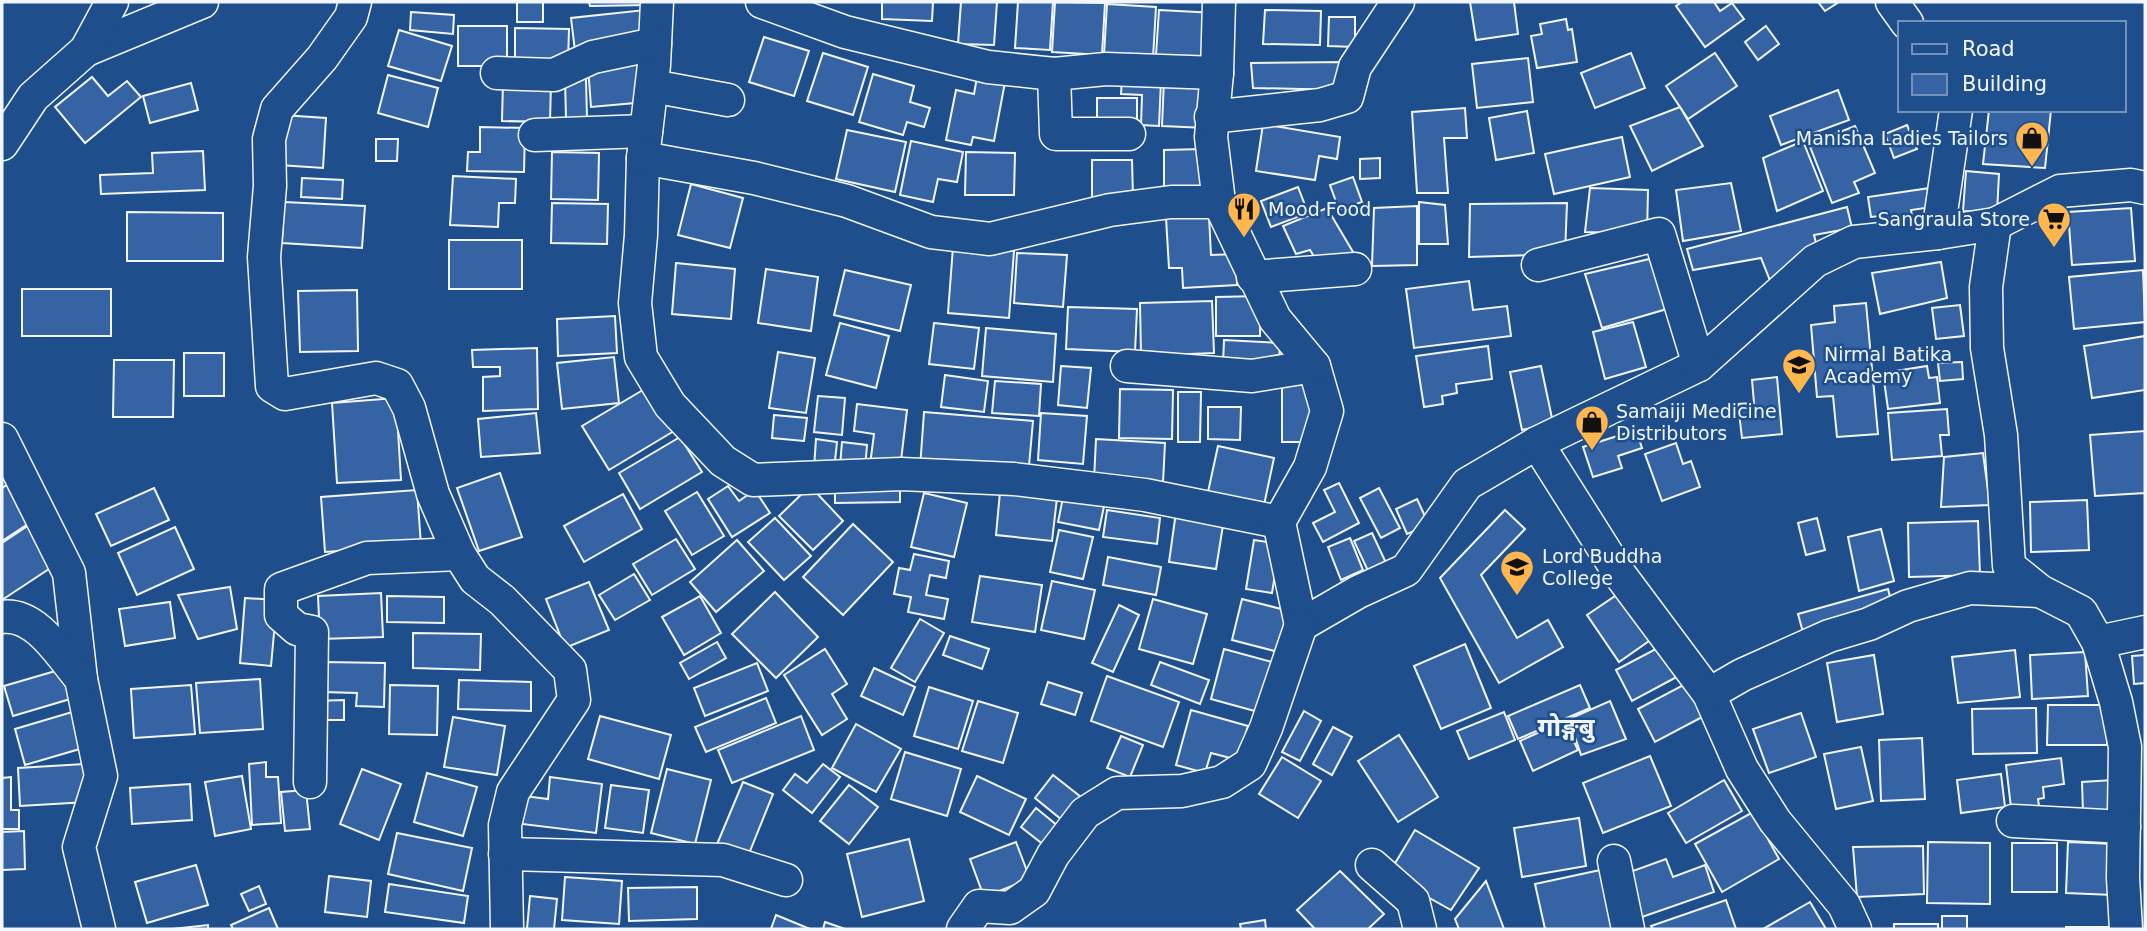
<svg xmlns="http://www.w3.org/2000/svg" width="2147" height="931" font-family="'DejaVu Sans','Noto Sans Devanagari',sans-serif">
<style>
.building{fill:#3563a3;stroke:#f2f6ff;stroke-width:2}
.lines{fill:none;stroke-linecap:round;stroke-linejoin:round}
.minor-casing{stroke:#f2f6ff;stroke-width:35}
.minor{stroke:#1f4e8c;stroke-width:32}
.labels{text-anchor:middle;stroke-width:5;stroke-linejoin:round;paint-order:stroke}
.poi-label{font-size:19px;fill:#f2f6ff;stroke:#1f4e8c;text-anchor:start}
.district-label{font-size:26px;font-weight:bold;fill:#f2f6ff;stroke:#1f4e8c}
</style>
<rect width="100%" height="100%" fill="#1f4e8c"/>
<g class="building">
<rect x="517" y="2" width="26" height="20"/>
<polygon points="589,2 648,2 648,5 590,6"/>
<polygon points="882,2 933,2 932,21 882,19"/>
<polygon points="961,2 997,2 994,45 958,44"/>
<polygon points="1018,2 1053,2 1050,50 1015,48"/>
<polygon points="1055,2 1105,3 1102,55 1052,52"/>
<polygon points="1470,2 1514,2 1518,34 1476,40"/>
<polygon points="1682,2 1714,2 1720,11 1732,3 1744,19 1705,47 1676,6"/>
<polygon points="1818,2 1839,2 1825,11"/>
<polygon points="1107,4 1156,7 1153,58 1104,55"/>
<polygon points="645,10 648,43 575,51 571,18"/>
<polygon points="1159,10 1216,13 1213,58 1156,55"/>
<polygon points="1265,10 1321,11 1320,45 1263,44"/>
<polygon points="411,12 454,15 453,34 410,30"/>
<polygon points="1329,17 1355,17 1355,47 1328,46"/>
<polygon points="1566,19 1568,30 1572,29 1577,62 1537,68 1531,36 1542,34 1540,24"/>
<rect x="458" y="26" width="49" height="40"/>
<polygon points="1766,26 1779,44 1758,60 1745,42"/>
<polygon points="515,28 569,29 568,62 515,61"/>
<polygon points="399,30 452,46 441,81 388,66"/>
<polygon points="764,37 809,51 794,96 749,82"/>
<polygon points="823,53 868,67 853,115 807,101"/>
<polygon points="1631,53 1645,88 1595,108 1581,73"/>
<polygon points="1715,53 1737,86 1688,119 1666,86"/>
<polygon points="1528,58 1533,102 1477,108 1472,64"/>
<polygon points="642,62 646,102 591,107 588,66"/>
<polygon points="1346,62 1345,90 1253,88 1251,63"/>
<polygon points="873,74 914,86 910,102 930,108 924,127 907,122 903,135 859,122"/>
<polygon points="388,75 438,88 428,127 378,113"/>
<polygon points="92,77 108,96 127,81 141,97 85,143 55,107"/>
<polygon points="977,77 1005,82 994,141 973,137 971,145 946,140 956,90 974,94"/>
<polygon points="565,79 586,79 587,119 566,119"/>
<polygon points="1122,79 1161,81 1159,126 1141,125 1142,95 1121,94"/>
<polygon points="1164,79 1208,81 1206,128 1162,126"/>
<polygon points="503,81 551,82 550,122 502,121"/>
<polygon points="191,83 198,110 150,123 143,96"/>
<polygon points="1838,90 1849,120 1781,145 1770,116"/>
<rect x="1097" y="98" width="40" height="28"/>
<polygon points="1680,107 1703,146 1652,171 1630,126"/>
<polygon points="1465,108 1467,138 1444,138 1448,193 1417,193 1412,112"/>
<polygon points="1989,110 2051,110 2045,168 1983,164"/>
<polygon points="1527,111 1534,153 1496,160 1489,118"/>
<polygon points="282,115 326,118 323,168 279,165"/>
<polygon points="1263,124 1340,137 1337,159 1319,156 1315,180 1256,171"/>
<polygon points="1907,125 1917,149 1894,158 1885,134"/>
<polygon points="1855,126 1875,173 1854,182 1859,193 1832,203 1809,144"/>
<polygon points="480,127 525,128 524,172 467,171 468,152 480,152"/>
<polygon points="847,130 906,142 895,192 836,179"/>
<polygon points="1622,137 1630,177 1554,194 1545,154"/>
<polygon points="376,139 398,139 397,161 376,161"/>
<polygon points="911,141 963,152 957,182 938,179 933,202 900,195"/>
<polygon points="1803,141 1823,191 1777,211 1763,158"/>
<polygon points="1202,149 1202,187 1164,187 1164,150"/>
<polygon points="203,151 205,190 101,194 100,175 153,173 152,153"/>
<polygon points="552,152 599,153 598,200 551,199"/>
<polygon points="966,152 1015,153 1014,195 965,195"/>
<polygon points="1380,158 1380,178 1360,179 1360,159"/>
<polygon points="1092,160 1132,160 1133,197 1092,198"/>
<polygon points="1966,171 1999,174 1997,213 1963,211"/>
<polygon points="453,176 516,179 515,203 499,203 498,227 450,225"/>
<polygon points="1353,177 1362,202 1339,210 1330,185"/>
<polygon points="302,178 343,180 342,199 301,197"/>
<polygon points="1731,183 1741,231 1683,241 1676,190"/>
<polygon points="691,184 743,198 730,248 678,235"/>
<polygon points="1298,187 1308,213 1271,227 1261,201"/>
<polygon points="1590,188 1648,190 1647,234 1585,232"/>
<polygon points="1930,188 1932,207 1911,210 1913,223 1890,225 1889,215 1871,217 1868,197"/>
<polygon points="284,202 365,206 362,248 282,243"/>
<polygon points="1419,202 1445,205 1448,244 1419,244"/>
<polygon points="552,203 608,204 607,244 551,243"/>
<polygon points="1567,203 1565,254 1469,257 1470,204"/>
<polygon points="1417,206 1417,265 1372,266 1374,208"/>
<polygon points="1847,207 1852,228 1814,235 1817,247 1771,283 1761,258 1693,270 1687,249"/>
<polygon points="1327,208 1359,262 1318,263 1310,250 1296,254 1283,226"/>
<polygon points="2131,208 2135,261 2072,265 2068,212"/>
<polygon points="127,212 223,213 223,261 127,261"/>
<polygon points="1209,216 1211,255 1236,254 1237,285 1183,288 1182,268 1169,268 1166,218"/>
<rect x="449" y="240" width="73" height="49"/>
<polygon points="953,247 1014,251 1009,318 948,313"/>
<polygon points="1017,253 1067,255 1063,307 1014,303"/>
<polygon points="1658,257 1677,306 1602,328 1585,274"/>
<polygon points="1941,262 1947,298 1880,314 1872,273"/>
<polygon points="676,263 735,269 731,319 672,314"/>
<polygon points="766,269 818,277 811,331 758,323"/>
<polygon points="845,270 911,285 900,331 834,315"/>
<polygon points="2143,270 2145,322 2074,329 2069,277"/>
<polygon points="1469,281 1473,310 1507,306 1511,336 1414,348 1406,289"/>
<rect x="22" y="289" width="89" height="47"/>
<polygon points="357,290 358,351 300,352 298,291"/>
<polygon points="1260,296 1260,336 1216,336 1216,297"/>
<polygon points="1212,301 1214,353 1141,356 1140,303"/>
<polygon points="1866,303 1878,434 1837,437 1833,396 1817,397 1811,325 1835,322 1834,306"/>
<polygon points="1960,305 1964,336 1936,339 1932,308"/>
<polygon points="1068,307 1137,309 1135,352 1066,349"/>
<polygon points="615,316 617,353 558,356 557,319"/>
<polygon points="1633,322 1646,367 1605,379 1593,332"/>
<polygon points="840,323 889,336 876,388 826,375"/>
<polygon points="934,323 979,328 974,369 929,364"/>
<polygon points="986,328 1056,334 1053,382 982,376"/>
<polygon points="2145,336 2145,390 2092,398 2084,346"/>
<polygon points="1224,340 1280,343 1279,366 1223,364"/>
<polygon points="1488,346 1492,379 1456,384 1457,393 1442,396 1443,404 1424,407 1416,356"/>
<polygon points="537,348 538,409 483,411 483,377 500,376 500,367 473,367 472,350"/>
<polygon points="778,352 815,358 806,413 769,408"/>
<rect x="184" y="353" width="40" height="43"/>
<polygon points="614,357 619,403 562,409 557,363"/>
<polygon points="114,360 174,360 173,417 113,417"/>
<polygon points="1962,362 1963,379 1940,381 1938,363"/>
<polygon points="1061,366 1091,368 1087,408 1058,405"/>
<polygon points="1541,366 1553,423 1522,430 1510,372"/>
<polygon points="1927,366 1929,378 1937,377 1940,403 1888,409 1883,373"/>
<polygon points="945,375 988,381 984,412 941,407"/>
<polygon points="1777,377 1782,434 1742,438 1738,404 1754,403 1752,380"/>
<polygon points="995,381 1041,384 1039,416 992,413"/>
<polygon points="1282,385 1313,385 1312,442 1282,442"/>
<polygon points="648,387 674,431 609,470 582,426"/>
<polygon points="1120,389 1173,390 1172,439 1119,438"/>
<polygon points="1178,392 1201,392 1200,442 1178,442"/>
<polygon points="818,396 845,398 842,435 814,432"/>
<polygon points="396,398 401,480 337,483 332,403"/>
<polygon points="857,404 907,410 900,469 870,465 874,434 854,431"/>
<polygon points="1208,407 1241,407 1240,440 1208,439"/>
<polygon points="1947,409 1949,435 1940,435 1942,456 1892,460 1888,413"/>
<polygon points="924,412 1033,421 1028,477 920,468"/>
<polygon points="536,413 540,453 481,457 478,419"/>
<polygon points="1041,413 1087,416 1083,464 1038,460"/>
<polygon points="774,415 807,418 804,441 772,438"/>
<polygon points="1636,430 1642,448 1618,456 1622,468 1593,477 1583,447"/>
<polygon points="2145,431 2145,493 2095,496 2090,435"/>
<polygon points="680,437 702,472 640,509 619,473"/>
<polygon points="816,439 837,442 834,470 814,468"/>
<polygon points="1096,439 1165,443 1163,483 1094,480"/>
<polygon points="842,442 867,445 865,469 840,466"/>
<polygon points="1676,443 1683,464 1691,461 1700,487 1662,501 1645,454"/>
<polygon points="1218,446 1274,458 1264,505 1208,492"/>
<polygon points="1983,453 1990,505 1941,507 1944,457"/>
<polygon points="500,473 522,537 479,551 457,488"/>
<polygon points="13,481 37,518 2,541 2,488"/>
<polygon points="835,482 900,482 900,502 835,503"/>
<polygon points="1339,483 1359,523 1323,542 1313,523 1335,512 1324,490"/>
<polygon points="728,486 739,501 755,490 770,513 732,537 708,499"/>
<polygon points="810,486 843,521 813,550 779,516"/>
<polygon points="154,488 169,520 111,546 96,514"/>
<polygon points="1065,488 1106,497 1099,530 1058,522"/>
<polygon points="1379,488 1400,528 1381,538 1360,498"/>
<polygon points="417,490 421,545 325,552 321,497"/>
<polygon points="697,492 724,536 692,555 665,511"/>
<polygon points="1000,492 1057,498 1052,541 996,535"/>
<polygon points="924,493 967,503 954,557 911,547"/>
<polygon points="623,494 642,529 584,562 564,526"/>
<polygon points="1417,499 1429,525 1407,534 1396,509"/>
<polygon points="2087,500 2089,550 2031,552 2030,502"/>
<polygon points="1107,510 1160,518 1157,544 1103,537"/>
<polygon points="1505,510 1525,529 1481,575 1517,638 1548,620 1563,647 1499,683 1440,578"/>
<polygon points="1176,512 1224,519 1216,569 1169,562"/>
<polygon points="775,518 811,556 784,580 748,542"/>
<polygon points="1817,518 1825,550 1806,555 1798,523"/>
<polygon points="1978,521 1980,575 1909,577 1908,523"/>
<polygon points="32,523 58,563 2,600 2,543"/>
<polygon points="853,524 893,562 843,615 803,577"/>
<polygon points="175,527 194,569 137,595 118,553"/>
<polygon points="1881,529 1894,581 1859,591 1848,537"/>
<polygon points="1059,530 1093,537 1083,579 1050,572"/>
<polygon points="1372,533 1387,565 1369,573 1354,541"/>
<polygon points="1350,538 1363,570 1341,580 1328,547"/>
<polygon points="676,539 695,569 652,595 633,564"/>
<polygon points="737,540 764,571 716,612 690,582"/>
<polygon points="1254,540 1280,544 1272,593 1246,589"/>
<polygon points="914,554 949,561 946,578 930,575 926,595 948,599 944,619 908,612 911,597 894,594 899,568 910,570"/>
<polygon points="1108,557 1161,567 1156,595 1103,585"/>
<polygon points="634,574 650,600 615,620 599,595"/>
<polygon points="980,576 1042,585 1035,632 972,622"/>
<polygon points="1052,581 1095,590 1084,639 1041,630"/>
<polygon points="589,582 609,630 565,648 546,599"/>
<polygon points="230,587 237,629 198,639 178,595"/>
<polygon points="1627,588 1659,634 1619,662 1587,615"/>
<polygon points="1888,589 1894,612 1804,636 1798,614"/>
<polygon points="775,592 818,637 776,678 732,634"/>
<polygon points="381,593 383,637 320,639 318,596"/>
<polygon points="387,596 444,597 444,623 387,622"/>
<polygon points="700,596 721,633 684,655 662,617"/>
<polygon points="245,598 277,600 271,666 240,663"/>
<polygon points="1153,599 1207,614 1193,664 1139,649"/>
<polygon points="1242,599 1293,612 1282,653 1232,640"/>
<polygon points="170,602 175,638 125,646 119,609"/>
<polygon points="1119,605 1139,615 1113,672 1092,663"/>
<polygon points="920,619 944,633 915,682 891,668"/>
<polygon points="413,633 481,634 480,670 413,668"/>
<polygon points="950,636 989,649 982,669 943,655"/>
<polygon points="717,642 726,658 689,679 680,663"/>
<polygon points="1669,642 1686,672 1632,701 1616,670"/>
<polygon points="1465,644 1491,708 1441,729 1414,666"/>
<polygon points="825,649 847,684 832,694 847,719 822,735 784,675"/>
<polygon points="1224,649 1276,663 1262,713 1211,699"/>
<polygon points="2015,650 2020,697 1958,703 1952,657"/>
<polygon points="2085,652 2088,696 2032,699 2030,655"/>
<polygon points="1874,655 1883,714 1837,722 1827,663"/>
<polygon points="2145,655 2145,683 2134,684 2132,656"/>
<polygon points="324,662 385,663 384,707 356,706 357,693 323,692"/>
<polygon points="1160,662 1209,680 1200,704 1151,685"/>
<polygon points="757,663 768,691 705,716 694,688"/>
<polygon points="69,667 77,697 13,716 4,686"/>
<polygon points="874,668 915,687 903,715 861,696"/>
<polygon points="1107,676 1179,702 1163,747 1091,721"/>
<polygon points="260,679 263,729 200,733 196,683"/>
<polygon points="459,680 531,682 531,711 458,709"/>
<polygon points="1048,682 1082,693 1075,715 1041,704"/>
<polygon points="1689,682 1706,715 1655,742 1638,709"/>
<polygon points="191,685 195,734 134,738 131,689"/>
<polygon points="390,685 438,686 437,735 389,734"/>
<polygon points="1580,685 1590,708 1518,739 1508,716"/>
<polygon points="929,687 973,701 958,749 914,736"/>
<polygon points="766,698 776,723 706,752 695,727"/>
<polygon points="344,700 344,720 315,720 314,701"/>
<polygon points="978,701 1018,713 1003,763 962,751"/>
<polygon points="1610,701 1626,739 1581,755 1569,719"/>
<polygon points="2048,705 2107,705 2107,745 2047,745"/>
<polygon points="2036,708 2037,753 1973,754 1972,709"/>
<polygon points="79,710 90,746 25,765 15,729"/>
<polygon points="1191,710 1248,726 1238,760 1211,753 1205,773 1176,765"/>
<polygon points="1304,711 1321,721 1300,761 1282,752"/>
<polygon points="1504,712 1515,740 1469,759 1457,731"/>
<polygon points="1801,713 1816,757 1769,773 1753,729"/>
<polygon points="600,716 671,735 659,779 588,759"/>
<polygon points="801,716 814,750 732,783 718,750"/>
<polygon points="453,717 505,726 497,775 444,767"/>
<polygon points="1564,721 1578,750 1533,771 1520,741"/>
<polygon points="856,724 901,749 876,792 832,768"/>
<polygon points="1333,727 1352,737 1332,775 1313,764"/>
<polygon points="1399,735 1438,797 1398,822 1358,761"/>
<polygon points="1121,736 1143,745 1130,777 1107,768"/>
<polygon points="1922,738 1925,799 1881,801 1879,740"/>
<polygon points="1861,747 1873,801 1836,809 1824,754"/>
<polygon points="905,752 961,769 947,816 891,799"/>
<polygon points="1650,756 1671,806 1603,833 1583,783"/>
<polygon points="1282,757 1321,781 1298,818 1259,794"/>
<polygon points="2061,758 2064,784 2043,787 2044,798 2038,799 2040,813 2012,816 2006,765"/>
<polygon points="266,762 266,777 278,777 281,823 252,825 249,764"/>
<polygon points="84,764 87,802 20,806 18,768"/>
<polygon points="823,764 840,777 812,813 783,790 795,774 807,783"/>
<polygon points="362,769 401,784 379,840 340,824"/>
<polygon points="667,769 711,780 695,844 651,833"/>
<polygon points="427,773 477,787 463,836 414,822"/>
<polygon points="2001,774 2005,807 1961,813 1957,780"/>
<polygon points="1053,775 1086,801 1067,824 1035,798"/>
<polygon points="242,776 251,829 215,836 205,782"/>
<polygon points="977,776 1026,799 1009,835 960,812"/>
<polygon points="11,777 11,810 19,810 19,829 2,829 2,778"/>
<polygon points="550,777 602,784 596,833 522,824 525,796 548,799"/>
<polygon points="1724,780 1742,811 1686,843 1668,813"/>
<polygon points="2113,780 2115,811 2083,813 2082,782"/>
<polygon points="743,782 773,794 746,861 715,849"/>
<polygon points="190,784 192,820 132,824 130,788"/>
<polygon points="611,785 649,790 643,833 605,828"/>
<polygon points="849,785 878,807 849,844 820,821"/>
<polygon points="306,790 310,829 285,831 281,792"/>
<polygon points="1036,808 1064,831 1049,849 1021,827"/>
<polygon points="1753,812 1779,859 1722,892 1695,844"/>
<polygon points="1579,818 1586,866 1522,877 1514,828"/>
<polygon points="1415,830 1479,868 1451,910 1388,875"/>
<polygon points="24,831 25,869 2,870 2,832"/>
<polygon points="397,833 472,848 463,891 388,874"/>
<polygon points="909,839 924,901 862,917 847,854"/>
<polygon points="1016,842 1030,879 984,897 970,859"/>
<polygon points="1928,842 1990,843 1990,904 1927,903"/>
<polygon points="2068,842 2115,844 2113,895 2066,893"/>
<rect x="2012" y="843" width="45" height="49"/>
<polygon points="1923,846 1924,894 1857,897 1853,847"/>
<polygon points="1666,859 1673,877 1705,865 1714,892 1642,917 1627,873"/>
<polygon points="196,865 208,905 147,923 135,882"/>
<polygon points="1605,869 1618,929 1545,929 1535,884"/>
<polygon points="1340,871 1384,914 1368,929 1315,929 1297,910"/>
<polygon points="329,876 371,881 367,917 325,912"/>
<polygon points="565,877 622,881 619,924 562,920"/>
<polygon points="1486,881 1504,929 1459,929 1455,919"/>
<polygon points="389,884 468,896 464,923 385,912"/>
<polygon points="259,886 266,904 249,911 241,894"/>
<polygon points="697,887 697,919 629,921 628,888"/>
<polygon points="530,896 557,899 554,929 527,929"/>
<polygon points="1726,900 1736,929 1653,929 1651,926"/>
<polygon points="1810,902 1826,929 1763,929"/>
<polygon points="269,908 278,929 233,929 231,925"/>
<polygon points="776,915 810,929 771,929"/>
<rect x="1942" y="916" width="25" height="13"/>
<polygon points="1265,920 1266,929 1241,929 1240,924"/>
<polygon points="825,922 845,929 823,929"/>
<rect x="1894" y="924" width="44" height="5"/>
<polygon points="208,925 208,929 172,929"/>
<rect x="2066" y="927" width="50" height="2"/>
</g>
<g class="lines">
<g class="minor-casing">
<g id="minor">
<polyline points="355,2 351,17 322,58 277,109 269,139 270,186 264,257 272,386 285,394 376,378 397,385 409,408 433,494 459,554 475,579 502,600 570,670 574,700 513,792 505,825 507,929"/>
<polyline points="657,2 654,65 643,158 641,235 635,303 641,357 670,405 723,461 753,480 901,474 1014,479 1145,495 1279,522"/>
<polyline points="762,2 845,32 988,67 1054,74 1106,69 1217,73"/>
<polyline points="1219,2 1217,73 1211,137 1219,202 1275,319 1314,366 1327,411 1310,467 1279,522 1301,625 1358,592 1406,570 1467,484 1537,443 1699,365 1815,261 1854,242 1938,233"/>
<polyline points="1892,2 1907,23"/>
<polyline points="86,50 202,2"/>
<polyline points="497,73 554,75 593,57 655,44"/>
<polyline points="1054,74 1056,134 1129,134"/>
<polyline points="652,86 728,100"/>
<polyline points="1956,110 1938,233 1995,224 1986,287 1987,348 2001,435 2009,566 2040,591 2081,612 2098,642 2116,702 2125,747 2123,878 2126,929"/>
<polyline points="1211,117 1320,105 1347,97 1355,67 1398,2"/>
<polyline points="535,135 646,131"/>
<polyline points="2,144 33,97 86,50 112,2"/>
<polyline points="643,158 754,178 847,201 931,232 990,239 1110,210 1171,202 1219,202"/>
<polyline points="1995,224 2060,191 2131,185 2145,188"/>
<polyline points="1538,265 1659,234 1699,365"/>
<polyline points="1253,277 1355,269"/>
<polyline points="1127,366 1252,376 1314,366"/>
<polyline points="2,439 69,573 81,679 101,776 79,847 99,929"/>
<polyline points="1537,443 1621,576 1709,694 1742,769 1775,821 1844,905 1855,929"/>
<path d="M2,617C36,612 62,657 81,679"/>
<polyline points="2098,642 2145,632"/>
<polyline points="1709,694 1742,675 1829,636 1869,624 1908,606 1970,588 2040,591"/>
<polyline points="310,782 312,632 297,629 281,615 281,589 367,558 459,554"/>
<polyline points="2013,821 2124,827"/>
<polyline points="505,854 723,860 786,880"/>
<polyline points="1614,861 1628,929"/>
<polyline points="1372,865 1413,901 1420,929"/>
<polyline points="963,929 979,906 1010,908 1034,891 1053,855 1085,813 1117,793 1182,791 1222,782 1250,764 1266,728 1301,625"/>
</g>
</g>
<use href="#minor" class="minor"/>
</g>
<defs>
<g id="shop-pin" transform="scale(1.75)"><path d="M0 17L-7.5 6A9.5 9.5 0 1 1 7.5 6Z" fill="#ffb74d" stroke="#1f4e8c"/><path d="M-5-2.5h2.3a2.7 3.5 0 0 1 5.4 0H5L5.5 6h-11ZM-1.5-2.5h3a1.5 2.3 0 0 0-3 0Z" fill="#111"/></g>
<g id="restaurant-pin" transform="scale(1.75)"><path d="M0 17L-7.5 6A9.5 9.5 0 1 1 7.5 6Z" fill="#ffb74d" stroke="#1f4e8c"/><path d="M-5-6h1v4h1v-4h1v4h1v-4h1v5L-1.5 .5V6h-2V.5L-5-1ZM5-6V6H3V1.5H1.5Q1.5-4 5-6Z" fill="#111"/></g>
<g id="supermarket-pin" transform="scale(1.75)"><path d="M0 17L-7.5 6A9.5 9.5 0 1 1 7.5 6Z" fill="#ffb74d" stroke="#1f4e8c"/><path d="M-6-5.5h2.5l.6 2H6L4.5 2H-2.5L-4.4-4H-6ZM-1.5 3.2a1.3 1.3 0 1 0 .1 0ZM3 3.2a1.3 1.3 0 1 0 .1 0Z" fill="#111"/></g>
<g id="school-pin" transform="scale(1.75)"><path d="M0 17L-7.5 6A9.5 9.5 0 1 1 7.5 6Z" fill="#ffb74d" stroke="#1f4e8c"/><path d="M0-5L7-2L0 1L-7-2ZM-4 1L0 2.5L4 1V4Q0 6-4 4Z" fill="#111"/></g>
<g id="university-pin" transform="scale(1.75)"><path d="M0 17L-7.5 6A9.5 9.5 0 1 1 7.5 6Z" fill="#ffb74d" stroke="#1f4e8c"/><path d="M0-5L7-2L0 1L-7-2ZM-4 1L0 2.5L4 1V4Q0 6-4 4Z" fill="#111"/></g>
</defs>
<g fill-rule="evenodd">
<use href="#shop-pin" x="2032" y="138"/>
<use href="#restaurant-pin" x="1244" y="209"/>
<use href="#supermarket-pin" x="2054" y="219"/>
<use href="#school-pin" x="1799" y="365"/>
<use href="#shop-pin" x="1592" y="422"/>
<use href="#university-pin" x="1517" y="567"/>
</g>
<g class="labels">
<g class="poi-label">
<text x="2008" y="145" text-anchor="end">Manisha Ladies Tailors</text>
<text x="1268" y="216">Mood Food</text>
<text x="2030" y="226" text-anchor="end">Sangraula Store</text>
<text x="1824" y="361">Nirmal Batika<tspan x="1824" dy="22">Academy</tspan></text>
<text x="1616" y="418">Samaiji Medicine<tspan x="1616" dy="22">Distributors</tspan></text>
<text x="1542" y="563">Lord Buddha<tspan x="1542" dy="22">College</tspan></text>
</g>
<g class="district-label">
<text x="1566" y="736">गोङ्गबु</text>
</g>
</g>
<rect width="2147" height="931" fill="none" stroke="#f2f6ff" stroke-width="7"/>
<rect x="1898" y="21" width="228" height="91" fill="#1f4e8c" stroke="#7391ba" stroke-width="2"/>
<rect x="1912" y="44" width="35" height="10" fill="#1f4e8c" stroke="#7391ba" stroke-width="2"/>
<text x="1962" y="56" font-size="21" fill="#f2f6ff">Road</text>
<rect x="1912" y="74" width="35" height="21" fill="#3563a3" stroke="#7391ba" stroke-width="2"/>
<text x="1962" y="91" font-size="21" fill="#f2f6ff">Building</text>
</svg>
